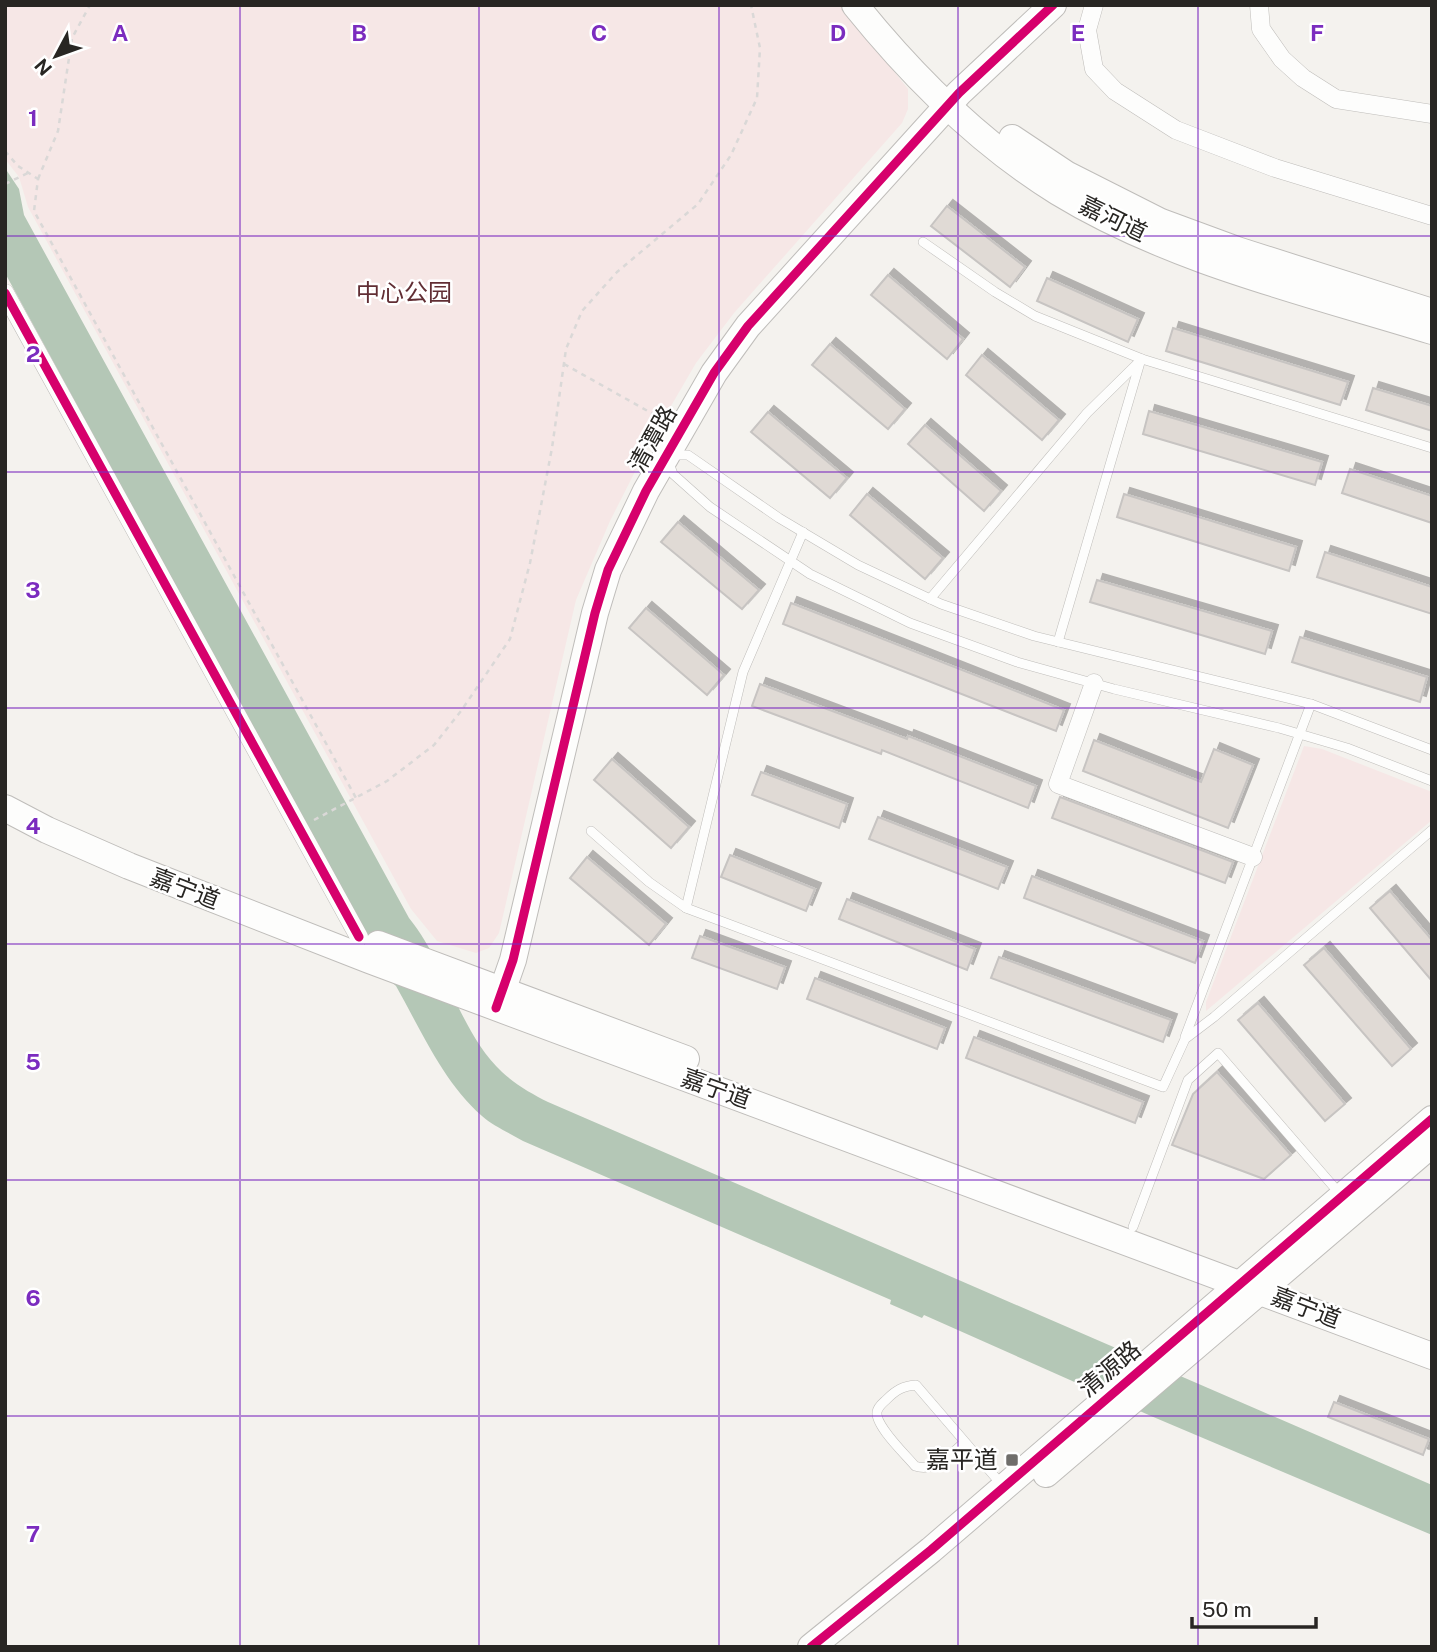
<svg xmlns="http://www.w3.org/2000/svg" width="1437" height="1652" font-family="'Public Sans','Noto Sans SC',sans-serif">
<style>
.green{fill:#f6e7e6}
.water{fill:#b4c7b6}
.building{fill:#e0dad5;stroke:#c7c4c2;stroke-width:2;filter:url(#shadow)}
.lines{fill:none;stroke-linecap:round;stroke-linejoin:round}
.lane-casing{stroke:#bfbdba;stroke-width:10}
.street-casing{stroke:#bfbdba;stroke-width:19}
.secondary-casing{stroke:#bfbdba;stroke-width:28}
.path{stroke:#dad8d7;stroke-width:2.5;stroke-dasharray:5 5;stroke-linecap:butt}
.lane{stroke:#fdfdfc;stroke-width:9}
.street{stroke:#fdfdfc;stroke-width:18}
.secondary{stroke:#fdfdfc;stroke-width:26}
.cycleway-casing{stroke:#fff;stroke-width:13}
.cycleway{stroke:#d6006c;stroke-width:9}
.grid{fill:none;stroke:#7b2cbf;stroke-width:2;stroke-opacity:0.55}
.poi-dot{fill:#6f6d6a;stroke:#fff;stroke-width:2.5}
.labels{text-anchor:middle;stroke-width:5;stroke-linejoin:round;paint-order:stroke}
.street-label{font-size:24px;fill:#282623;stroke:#fff}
.park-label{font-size:24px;fill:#612e34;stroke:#fff}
.poi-label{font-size:24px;fill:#282623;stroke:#fff;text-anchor:end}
.grid-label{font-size:23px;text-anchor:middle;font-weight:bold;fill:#7b2cbf;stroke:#fff;stroke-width:5;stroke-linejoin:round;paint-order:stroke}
</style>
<defs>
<filter id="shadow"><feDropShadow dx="6" dy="-6" stdDeviation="0" flood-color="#0004"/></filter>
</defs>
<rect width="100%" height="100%" fill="#f4f2ee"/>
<g class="green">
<polygon points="5,5 841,5 908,89 908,109 902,123 734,313 696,363 650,442 610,521 576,600 499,933 489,948 476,953 437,941 411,909 28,207 19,177 5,159"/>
<polygon points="1304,746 1322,749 1432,792 1432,820 1206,1011 1206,1002"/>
</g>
<path class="water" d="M5,168L19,189L24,215L409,918C446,963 460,1033 502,1072C516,1085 532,1094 548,1102L1432,1485V1535L1151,1416L924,1315L922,1318L890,1304L891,1300L523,1141C510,1133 493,1126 482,1116C443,1082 421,1030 396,986L387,978L347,900L5,273Z"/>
<g class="building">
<polygon points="947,206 1025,267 1010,287 931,226"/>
<polygon points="888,275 963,339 947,359 871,295"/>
<polygon points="1047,278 1138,319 1128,342 1037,301"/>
<polygon points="1173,328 1348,382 1340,405 1166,351"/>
<polygon points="830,344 905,409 888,429 812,365"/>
<polygon points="982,355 1059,420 1042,440 966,375"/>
<polygon points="1373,388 1432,406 1432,431 1366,410"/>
<polygon points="1149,411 1322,462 1315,485 1143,434"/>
<polygon points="768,412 847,478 830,498 751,432"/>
<polygon points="925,425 1001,491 984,511 908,444"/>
<polygon points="1350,469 1432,496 1432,523 1342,493"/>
<polygon points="867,494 943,558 925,579 850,515"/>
<polygon points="1124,494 1296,547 1289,571 1117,517"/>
<polygon points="678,522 759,590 742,609 661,542"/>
<polygon points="1325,552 1432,587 1432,614 1317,577"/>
<polygon points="1097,580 1272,631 1265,654 1090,602"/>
<polygon points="791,603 1064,710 1056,731 783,624"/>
<polygon points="646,608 724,675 707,695 629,628"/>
<polygon points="1300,637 1427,677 1420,702 1292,662"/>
<polygon points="760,684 907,739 908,736 1036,786 1028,808 882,750 881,754 752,706"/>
<polygon points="1094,740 1201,782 1214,749 1253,765 1228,828 1083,771"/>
<polygon points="612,759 689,827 671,848 594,780"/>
<polygon points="761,772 847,804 839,828 752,795"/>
<polygon points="1060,797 1233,862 1225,883 1052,818"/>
<polygon points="878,817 1007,867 998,889 869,839"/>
<polygon points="730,855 815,889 806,911 721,877"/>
<polygon points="587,857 666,924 649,945 570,878"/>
<polygon points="1032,876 1203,941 1195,963 1024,898"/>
<polygon points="1390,891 1432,940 1432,981 1370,908"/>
<polygon points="847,899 975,949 967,970 839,919"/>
<polygon points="700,936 785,967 777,989 692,958"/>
<polygon points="1324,948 1411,1049 1392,1066 1304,965"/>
<polygon points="999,957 1171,1020 1163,1042 991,978"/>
<polygon points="815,978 945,1028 937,1049 807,999"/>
<polygon points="1258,1003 1345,1104 1325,1121 1238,1020"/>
<polygon points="974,1037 1143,1102 1135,1123 966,1058"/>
<polygon points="1217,1072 1291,1155 1264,1179 1172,1145 1193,1094"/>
<polygon points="1334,1402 1429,1439 1423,1455 1328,1417"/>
</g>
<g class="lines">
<g class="lane-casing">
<g id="lane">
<polyline points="923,242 995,292 1035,316 1142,359 1432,448"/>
<polyline points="930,599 1087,413 1142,359"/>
<polyline points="1058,642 1141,359"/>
<polyline points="1432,750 1311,704 1034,636 941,604 858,565 779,518 688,455 666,455 673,474 710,507 810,574 910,623 1017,662 1114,689 1279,728 1347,748 1432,781"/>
<polyline points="591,831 649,882 686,908 1163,1087 1185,1039 1214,1017 1432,830"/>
<polyline points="686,908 743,672 803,532"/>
<polyline points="1185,1037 1311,704"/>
<polyline points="1133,1227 1188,1080 1218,1053 1340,1194"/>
<path d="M965,1442C950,1454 935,1473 915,1466C906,1455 875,1426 877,1412C878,1406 883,1403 887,1399C896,1390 903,1386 916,1385L1002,1485"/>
</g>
</g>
<g class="street-casing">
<g id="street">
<polyline points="1094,5 1087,30 1094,69 1115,91 1176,130 1275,168 1432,216"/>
<polyline points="1259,5 1261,29 1282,59 1303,78 1336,99 1432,114"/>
<polyline points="5,293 359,937"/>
<polyline points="1094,683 1058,784 1253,857"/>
</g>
</g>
<g class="secondary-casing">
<g id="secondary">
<path d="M855,5C913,77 979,143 1058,192C1171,261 1306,292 1432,331"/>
<polyline points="1012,138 1066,174 1161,222 1237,250 1432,312"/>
<polyline points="5,808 47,830 129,866 369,960 1432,1356"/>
<polyline points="378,944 686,1059"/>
<polyline points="497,1006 513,960 595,613 608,570 646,491 714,373 748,326 959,93 1053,5"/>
<polyline points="1046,1474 1432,1144"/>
<polyline points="811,1647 931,1550 1432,1119"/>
</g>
</g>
<g class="path">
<polyline points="5,151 18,166 38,179 34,211 356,798"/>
<polyline points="38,179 58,131 72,38 90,5"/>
<polyline points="5,184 28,173"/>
<polyline points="564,364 662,419"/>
<polyline points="314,820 387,781 434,745 461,711 510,639 530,563 552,448 566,349 582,311 617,272 698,204 731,155 757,98 760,48 751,5"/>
</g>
<use href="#lane" class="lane"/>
<use href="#street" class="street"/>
<use href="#secondary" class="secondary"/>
<g class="cycleway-casing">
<g id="cycleway">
<polyline points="5,293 359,937"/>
<polyline points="496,1008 513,960 595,613 608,570 646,491 714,373 748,326 959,93 1053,5"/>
<polyline points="811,1647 931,1550 1432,1119"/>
</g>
</g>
<use href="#cycleway" class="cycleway"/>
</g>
<path class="grid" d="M240,5V1647M479,5V1647M719,5V1647M958,5V1647M1198,5V1647M5,236H1432M5,472H1432M5,708H1432M5,944H1432M5,1180H1432M5,1416H1432"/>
<rect class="poi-dot" x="1005" y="1453" width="14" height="14" rx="3.5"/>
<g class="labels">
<g class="street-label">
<text transform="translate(1113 219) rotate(26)" y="8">嘉河道</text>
<text transform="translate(653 439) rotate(-61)" y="8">清潭路</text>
<text transform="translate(185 889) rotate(21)" y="8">嘉宁道</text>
<text transform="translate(716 1089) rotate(20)" y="8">嘉宁道</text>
<text transform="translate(1306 1308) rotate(21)" y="8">嘉宁道</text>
<text transform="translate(1110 1369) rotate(-40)" y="8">清源路</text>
</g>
<g class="park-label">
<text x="404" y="301">中心公园</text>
</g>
<g class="poi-label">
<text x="998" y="1468">嘉平道</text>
</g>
</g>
<g class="grid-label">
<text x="120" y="41">A</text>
<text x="359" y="41">B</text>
<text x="599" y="41">C</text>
<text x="838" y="41">D</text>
<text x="1078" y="41">E</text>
<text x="1317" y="41">F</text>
<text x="33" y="126">1</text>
<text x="33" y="362">2</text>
<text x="33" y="598">3</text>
<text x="33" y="834">4</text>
<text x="33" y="1070">5</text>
<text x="33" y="1306">6</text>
<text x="33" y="1542">7</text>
</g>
<rect width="1437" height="1652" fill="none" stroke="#282623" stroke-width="14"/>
<g transform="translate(56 56) rotate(229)" stroke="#ffffff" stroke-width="5" paint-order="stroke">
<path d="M0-5L12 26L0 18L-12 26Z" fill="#282623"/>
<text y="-10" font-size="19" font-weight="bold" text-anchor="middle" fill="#282623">N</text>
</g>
<path d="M1192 1617v10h124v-10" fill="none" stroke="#282623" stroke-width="3.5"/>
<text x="1202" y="1617" font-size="21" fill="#282623" stroke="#ffffff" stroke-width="5" paint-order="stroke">50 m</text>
</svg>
